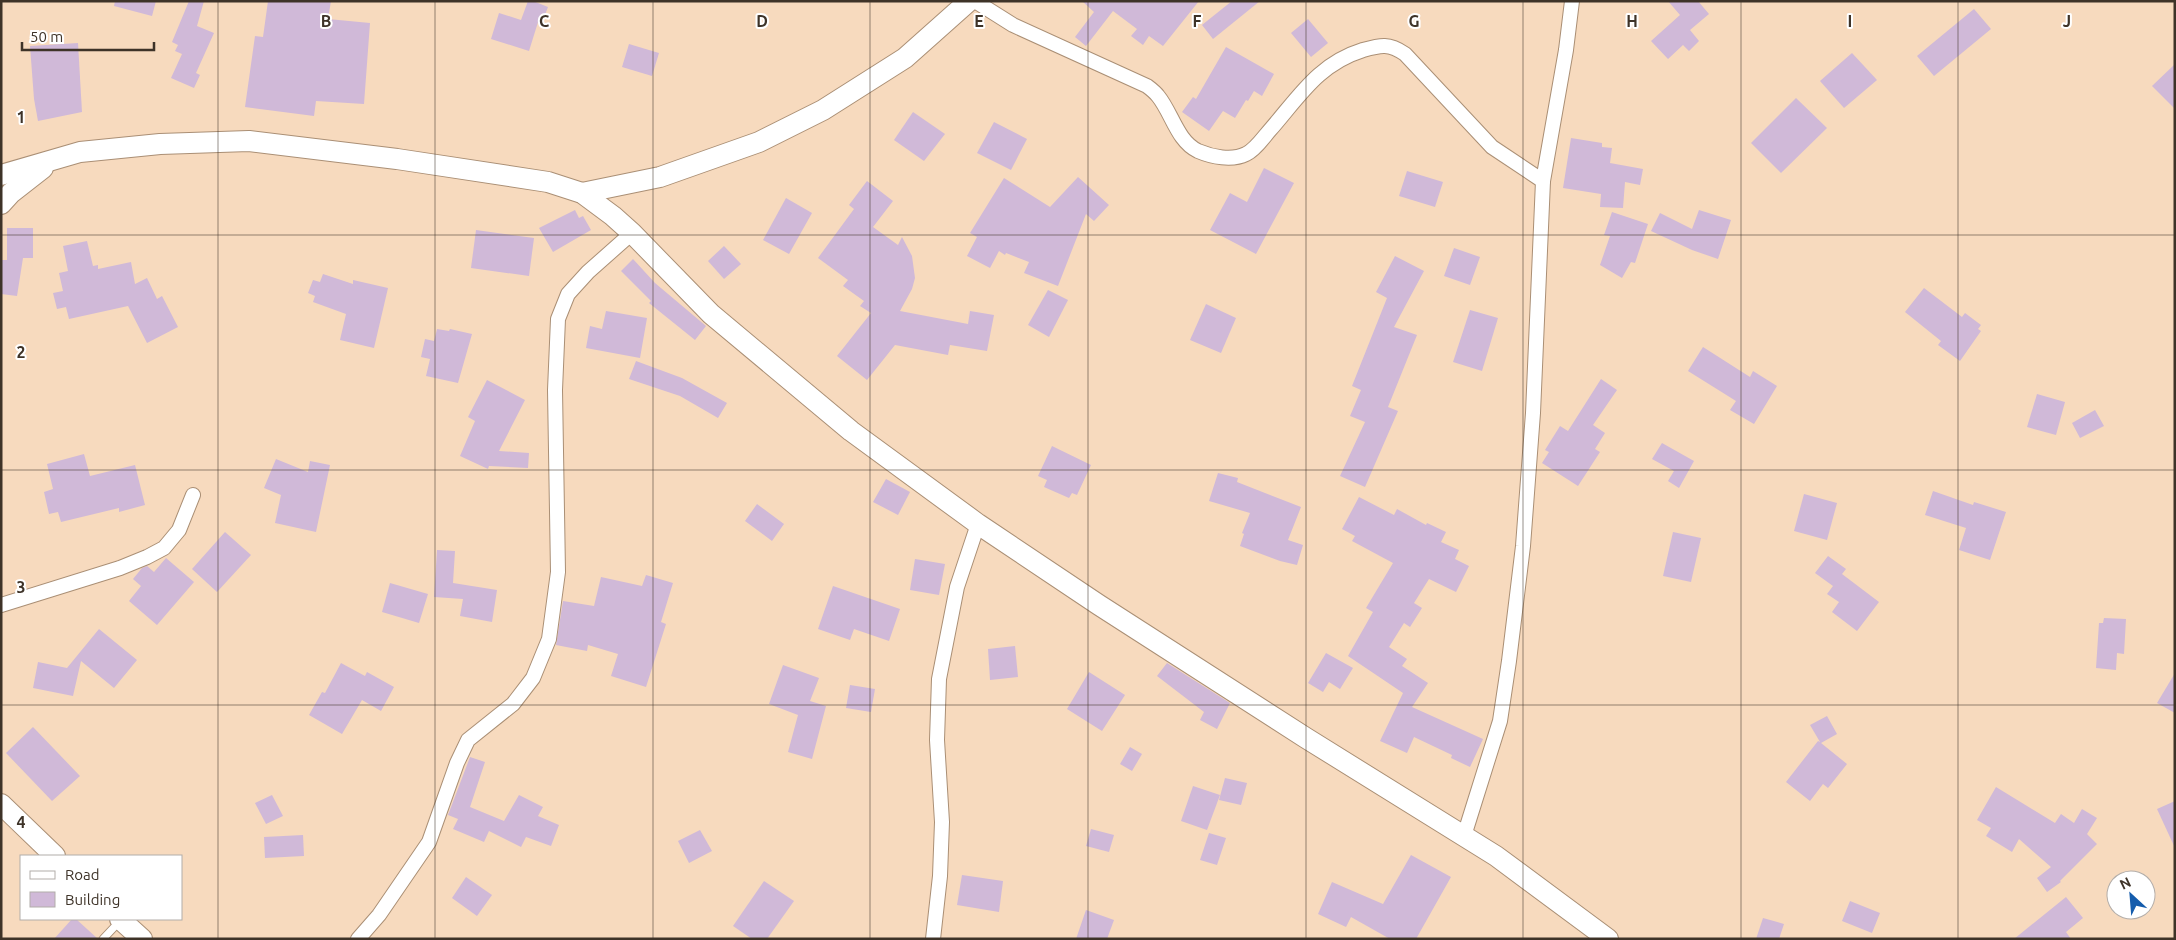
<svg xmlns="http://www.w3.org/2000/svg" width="2176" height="940" font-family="Ubuntu,sans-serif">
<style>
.building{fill:#d0b9d8}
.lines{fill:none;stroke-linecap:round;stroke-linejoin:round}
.lane-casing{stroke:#aa8f75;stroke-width:9}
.street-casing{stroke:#aa8f75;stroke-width:16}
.secondary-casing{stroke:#aa8f75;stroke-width:22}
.lane{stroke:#fff;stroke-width:7}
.street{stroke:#fff;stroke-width:14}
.secondary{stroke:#fff;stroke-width:20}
.grid{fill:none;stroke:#3e3328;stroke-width:1;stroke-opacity:0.55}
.grid-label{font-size:16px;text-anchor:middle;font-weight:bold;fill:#3e3328;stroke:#fff;stroke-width:4;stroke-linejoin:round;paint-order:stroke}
</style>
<rect width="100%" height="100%" fill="#f7dabe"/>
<g class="building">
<polygon points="115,1 156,1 152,16 114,6"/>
<polygon points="189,1 204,1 197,26 214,33 196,73 200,75 194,88 171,78 182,54 175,51 178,45 172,42"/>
<polygon points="268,1 331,1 328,19 370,23 364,104 316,101 314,116 245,107 255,36 263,37"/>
<polygon points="528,1 533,1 548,7 543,20 539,19 529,51 491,39 499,13 521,20"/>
<polygon points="1082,1 1199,1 1163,46 1149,36 1143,45 1131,36 1137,29 1113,11 1086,46 1075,37 1094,12"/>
<polygon points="1232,1 1260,1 1213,39 1202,25"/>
<polygon points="1668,1 1698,1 1709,14 1690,30 1699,41 1689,51 1683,45 1668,59 1651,41 1680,15"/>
<polygon points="1974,9 1991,29 1934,76 1917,56"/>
<polygon points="1308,19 1328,43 1311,57 1291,33"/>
<polygon points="78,43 82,112 38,121 34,99 30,46"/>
<polygon points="629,44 659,53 652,76 622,67"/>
<polygon points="1226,47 1274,74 1262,96 1254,91 1248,101 1246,100 1235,118 1223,111 1209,131 1182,112 1193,97 1196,99"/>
<polygon points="1852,53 1877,80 1844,108 1820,81"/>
<polygon points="2175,64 2175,109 2152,86"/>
<polygon points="1796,98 1827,128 1781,173 1751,143"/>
<polygon points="913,112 945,134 924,161 894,140"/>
<polygon points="994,122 1027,139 1011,170 977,153"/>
<polygon points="1571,138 1602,143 1602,147 1612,148 1610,163 1643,169 1640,185 1625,182 1623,208 1600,207 1601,194 1563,188"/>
<polygon points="1264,168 1294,183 1256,254 1210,230 1230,193 1247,202"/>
<polygon points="1407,171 1443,182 1435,207 1399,196"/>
<polygon points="1078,177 1109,205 1094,221 1086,214 1058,286 1024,273 1029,262 1006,253 1005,255 999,251 990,268 967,256 977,237 970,233 1004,178 1050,207"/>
<polygon points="867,181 893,201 873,227 898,245 902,237 912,256 915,278 912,289 900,311 968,324 970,311 994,315 987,351 950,345 948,355 895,345 867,380 837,356 871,313 860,306 864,301 843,286 848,280 818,258 854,209 849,205"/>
<polygon points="786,198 812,213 789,254 763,240"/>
<polygon points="575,210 579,218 583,216 591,230 553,252 539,228"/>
<polygon points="1699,210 1731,220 1718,259 1692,250 1651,231 1660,213 1692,229"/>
<polygon points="1612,212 1648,224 1635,263 1631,262 1622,278 1600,265 1610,236 1604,235"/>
<polygon points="7,228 33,228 33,258 23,258 17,296 1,294 1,260 7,260"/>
<polygon points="476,230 534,238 529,276 471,268"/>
<polygon points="87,241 93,266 98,265 98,269 131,262 135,284 147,278 157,299 162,296 178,327 147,343 128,306 69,319 66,307 57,309 53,293 63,291 59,273 68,271 63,246"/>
<polygon points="724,246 741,264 724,279 708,261"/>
<polygon points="1454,248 1480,257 1470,285 1444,276"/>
<polygon points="1395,256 1424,271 1394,327 1417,335 1388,407 1398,411 1365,487 1340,476 1365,422 1350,416 1361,390 1352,386 1387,298 1376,292"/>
<polygon points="633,259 655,283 706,326 695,340 649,303 651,301 621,271"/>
<polygon points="323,274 353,284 353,280 388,288 374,348 340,340 346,314 313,302 315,296 308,293 313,280 320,282"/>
<polygon points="1924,288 1962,317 1965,313 1981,325 1978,329 1981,331 1960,361 1938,345 1941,341 1905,312"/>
<polygon points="1048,290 1068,300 1049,337 1028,325"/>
<polygon points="1206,304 1236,318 1221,353 1190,340"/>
<polygon points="1470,310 1498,318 1482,371 1453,362"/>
<polygon points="606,311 647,318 640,358 586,348 590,326 602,329"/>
<polygon points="437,329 449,331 450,329 472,334 458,383 426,376 430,359 421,357 425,339 434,341"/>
<polygon points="1703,347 1750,377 1753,371 1777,386 1754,424 1730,410 1736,401 1688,371"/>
<polygon points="636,361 682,378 727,403 718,418 680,396 629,379"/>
<polygon points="1601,379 1617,390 1593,425 1605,433 1595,449 1600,452 1578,486 1542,463 1549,452 1545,450 1560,426 1568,431"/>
<polygon points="487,380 525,400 499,451 529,453 528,468 489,466 488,469 460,456 475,421 468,417"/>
<polygon points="2037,394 2065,402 2056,435 2027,427"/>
<polygon points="2095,410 2104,426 2080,438 2072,423"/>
<polygon points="1662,443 1694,461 1679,488 1668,481 1674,471 1652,459"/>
<polygon points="1052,446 1091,465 1077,495 1072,493 1069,498 1044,487 1047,480 1038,476"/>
<polygon points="84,454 90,476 135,465 145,505 119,512 119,508 61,522 58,512 49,514 44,492 53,489 47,464"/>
<polygon points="276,459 308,472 310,461 330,465 316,532 275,523 281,495 264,488"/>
<polygon points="1218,473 1238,478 1237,482 1301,507 1288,540 1303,545 1297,565 1280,561 1240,546 1244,534 1242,533 1250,513 1209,501"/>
<polygon points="886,479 910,492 898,515 873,502"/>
<polygon points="1933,491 1973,505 1974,502 2006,512 1990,560 1959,550 1966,528 1925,515"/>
<polygon points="1804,494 1837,503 1827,540 1794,531"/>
<polygon points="1359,497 1394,515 1397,509 1426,525 1427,523 1446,532 1441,542 1459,550 1455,559 1469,566 1456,592 1429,579 1414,603 1422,608 1410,627 1404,623 1389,647 1407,659 1402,666 1428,683 1412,707 1483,739 1470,767 1451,758 1452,755 1414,737 1407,753 1380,741 1403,693 1348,656 1373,612 1366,608 1393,563 1352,541 1355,536 1342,529"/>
<polygon points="757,504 784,524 772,541 745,521"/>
<polygon points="225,532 251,555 217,592 192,569"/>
<polygon points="1673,532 1701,538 1691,582 1663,576"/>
<polygon points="437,550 455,551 453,583 497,590 492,622 460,616 463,599 434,597"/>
<polygon points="1828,556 1846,569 1842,574 1879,602 1857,631 1832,612 1839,602 1827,594 1833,586 1815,573"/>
<polygon points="166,558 194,582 157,625 129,601 141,586 133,579 142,568 147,566 154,572"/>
<polygon points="915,559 945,564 939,595 910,590"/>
<polygon points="646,575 673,583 661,622 666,624 646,687 611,676 618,654 588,645 587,651 556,645 563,601 594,606 601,577 642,586"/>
<polygon points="390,583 428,594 419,623 382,612"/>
<polygon points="833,586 900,609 889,641 854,629 850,640 818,629"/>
<polygon points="2104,618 2126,619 2124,654 2117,653 2116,670 2096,668 2099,623 2103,623"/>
<polygon points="99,629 137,660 114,688 81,661 73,696 33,688 38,662 67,668"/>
<polygon points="1015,646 1018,677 990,680 988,649"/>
<polygon points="1326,653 1353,668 1340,689 1329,682 1323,692 1308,683"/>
<polygon points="341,663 365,676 367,672 394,687 381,711 362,700 342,734 309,715 322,692 325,693"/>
<polygon points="1167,663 1230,703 1217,729 1200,720 1204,712 1157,676"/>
<polygon points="783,665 819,678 810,701 826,706 812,759 788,752 798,715 769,704"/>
<polygon points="1089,672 1125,695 1102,731 1067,709"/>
<polygon points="2175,673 2175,713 2157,703"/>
<polygon points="850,685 875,689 871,712 846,708"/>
<polygon points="1827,716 1837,734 1821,743 1847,764 1828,788 1823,784 1810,801 1786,782 1818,741 1820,742 1810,725"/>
<polygon points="33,727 80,776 52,801 6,753"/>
<polygon points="1130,747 1142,754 1132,771 1120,764"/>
<polygon points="470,757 485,762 470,807 504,821 519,795 543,807 538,816 559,825 551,846 526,837 521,847 489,831 484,842 453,829 458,819 448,815"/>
<polygon points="1225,778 1247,783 1241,805 1219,800"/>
<polygon points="1193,786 1220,795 1207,830 1181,821"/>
<polygon points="1996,787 2055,823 2061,814 2074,823 2082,809 2097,818 2087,834 2097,844 2060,881 2061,882 2047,892 2037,878 2051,867 2019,839 2012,852 1986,836 1991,828 1977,820"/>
<polygon points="272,795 283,816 266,824 255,803"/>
<polygon points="2175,801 2175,848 2157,809"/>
<polygon points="1091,829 1114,835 1109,852 1086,846"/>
<polygon points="700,830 712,851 689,863 678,841"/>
<polygon points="1209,833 1226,838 1217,865 1200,860"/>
<polygon points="303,835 304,856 265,858 264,837"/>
<polygon points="1411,855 1451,877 1416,939 1390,939 1351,917 1346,927 1318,914 1332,882 1383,904"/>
<polygon points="962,875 1003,881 999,912 957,905"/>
<polygon points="466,877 492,895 477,916 452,898"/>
<polygon points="764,881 794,901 767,939 752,939 733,926"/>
<polygon points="2066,897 2083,918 2066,932 2071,939 2014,939"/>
<polygon points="1850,901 1880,913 1872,933 1842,921"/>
<polygon points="1086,910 1114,920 1107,939 1076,939"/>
<polygon points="1763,918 1784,924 1779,939 1756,939"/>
<polygon points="72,919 76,919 98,939 54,939"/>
</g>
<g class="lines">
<g class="lane-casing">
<polyline id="lane" points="103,939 119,922"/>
</g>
<g class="street-casing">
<g id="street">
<path d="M975,1L1013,25L1147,86C1151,89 1155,92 1158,96C1172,113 1177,141 1198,151C1212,157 1232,161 1246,154C1255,150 1263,138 1270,130C1299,97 1318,64 1363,50C1381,45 1389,43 1405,54L1492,147L1543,181"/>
<polyline points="1,605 120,568 147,557 164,548 179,530 193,495"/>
<polyline points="1464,836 1500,721 1509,661 1523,546 1533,413 1543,181 1566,50 1572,1"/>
<polyline points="358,939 379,915 429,842 457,763 468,740 513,704 533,678 549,639 558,572 555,390 558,319 568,294 588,272 632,233"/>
<polyline points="933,939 940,876 942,822 937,740 939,679 957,587 978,524"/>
</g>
</g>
<g class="secondary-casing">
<g id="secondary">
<polyline points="1,175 80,152 160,144 249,141 397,159 548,182 582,193 613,216 632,233 711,314 851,431 978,524 1099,605 1306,738 1496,856 1608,939"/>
<polyline points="582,193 660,177 759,142 823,110 905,58 969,1"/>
<polyline points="1,204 11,193 43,168"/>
<polyline points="1,804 55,856"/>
<polyline points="120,919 142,939"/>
</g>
</g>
<use href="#lane" class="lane"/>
<use href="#street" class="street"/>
<use href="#secondary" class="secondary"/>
</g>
<path class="grid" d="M218,1V939M435,1V939M653,1V939M870,1V939M1088,1V939M1306,1V939M1523,1V939M1741,1V939M1958,1V939M1,235H2175M1,470H2175M1,705H2175"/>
<g class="grid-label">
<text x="326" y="27">B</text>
<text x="544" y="27">C</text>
<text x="762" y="27">D</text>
<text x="979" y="27">E</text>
<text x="1197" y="27">F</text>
<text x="1414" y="27">G</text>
<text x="1632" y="27">H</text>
<text x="1850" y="27">I</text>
<text x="2067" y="27">J</text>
<text x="21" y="123">1</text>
<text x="21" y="358">2</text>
<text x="21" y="593">3</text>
<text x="21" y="828">4</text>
</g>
<rect width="2176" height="940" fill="none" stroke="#3e3328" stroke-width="5"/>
<rect x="20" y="855" width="162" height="65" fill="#ffffff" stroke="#b2ada9"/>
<rect x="30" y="871" width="25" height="8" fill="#ffffff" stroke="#b2ada9"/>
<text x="65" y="880" font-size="15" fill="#3e3328">Road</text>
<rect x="30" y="892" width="25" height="15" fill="#d0b9d8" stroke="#b2ada9"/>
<text x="65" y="905" font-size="15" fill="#3e3328">Building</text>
<g transform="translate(2131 895) rotate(334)"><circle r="24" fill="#ffffff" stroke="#b2ada9"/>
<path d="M0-4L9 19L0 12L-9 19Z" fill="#155cac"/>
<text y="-8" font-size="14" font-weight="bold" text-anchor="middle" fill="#3e3328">N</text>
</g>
<path d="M22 42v8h132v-8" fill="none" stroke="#3e3328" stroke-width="2.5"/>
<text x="30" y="42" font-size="15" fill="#3e3328" stroke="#ffffff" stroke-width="4" paint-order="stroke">50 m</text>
</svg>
